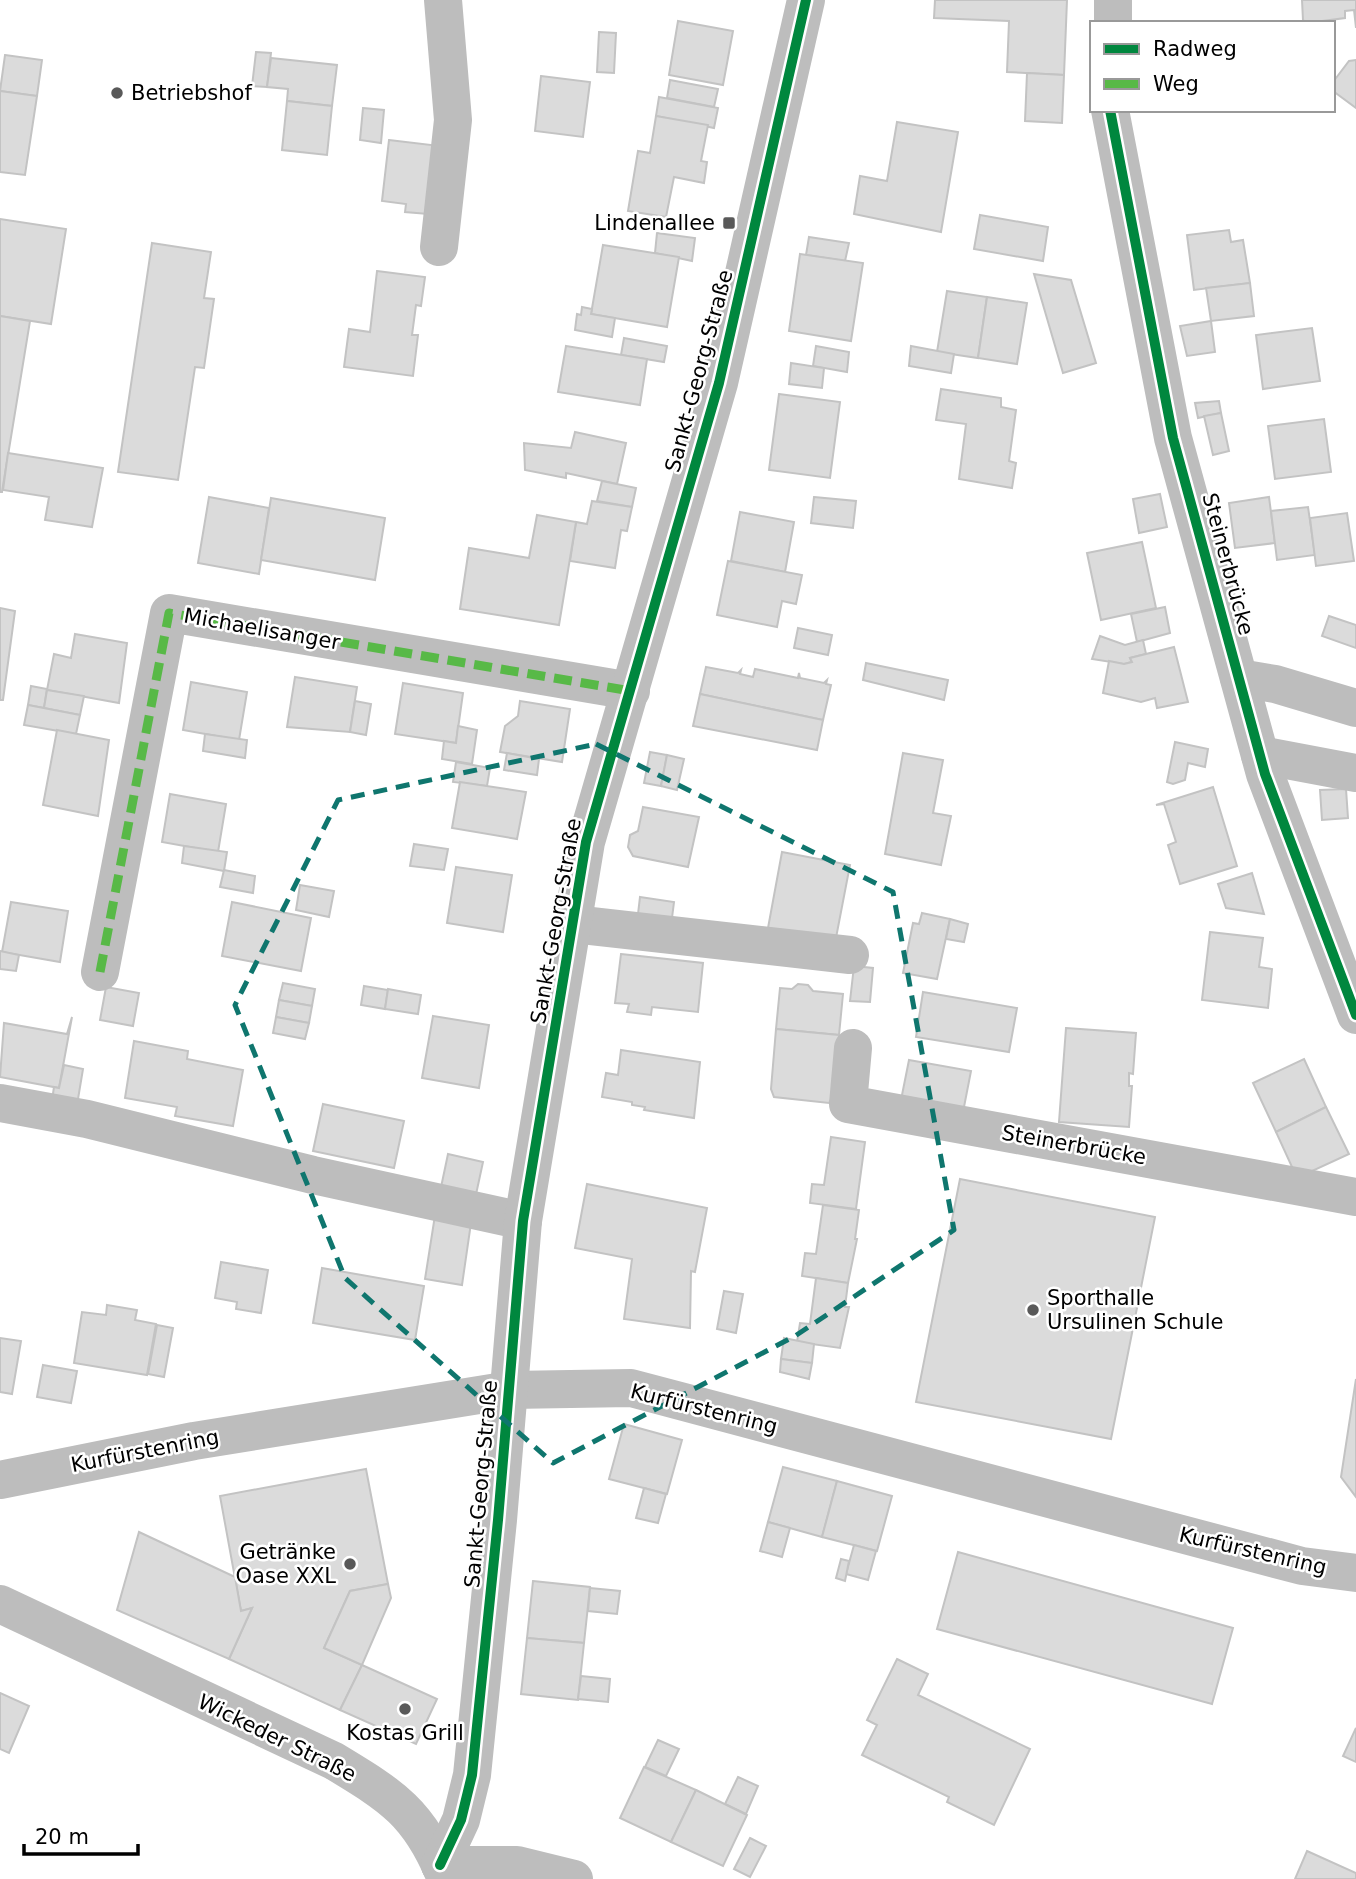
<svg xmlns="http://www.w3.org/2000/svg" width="1356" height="1879" font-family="'DejaVu Sans',sans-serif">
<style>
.building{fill:#dbdbdb;stroke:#c3c3c3;stroke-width:2}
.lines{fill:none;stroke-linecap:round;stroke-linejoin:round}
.minor{stroke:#bdbdbd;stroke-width:38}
.quiet{stroke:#58b947;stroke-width:9;stroke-dasharray:18 9;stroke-linecap:butt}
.cycleway-casing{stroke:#fff;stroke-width:15}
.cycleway{stroke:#00873e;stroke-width:10}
.marked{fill:none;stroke:#0f766e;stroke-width:5;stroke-dasharray:14 9;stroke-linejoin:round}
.poi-dot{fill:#595959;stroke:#fff;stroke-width:2.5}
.labels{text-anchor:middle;stroke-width:5;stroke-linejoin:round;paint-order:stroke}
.poi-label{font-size:21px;fill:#000;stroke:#fff;text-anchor:start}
.street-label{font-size:21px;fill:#000;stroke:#fff}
</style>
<rect width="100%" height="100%" fill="#fff"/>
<g class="building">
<polygon points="935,0 1067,0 1064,75 1007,72 1009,21 934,18"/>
<polygon points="1302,0 1356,0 1356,28 1354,10 1345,11 1345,18 1307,23 1303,20"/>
<polygon points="678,21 733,31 723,85 669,75"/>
<polygon points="599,32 616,33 614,73 597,72"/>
<polygon points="256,52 271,53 267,87 252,86"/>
<polygon points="5,55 42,60 37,96 0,91"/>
<polygon points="271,58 337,65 332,106 287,101 288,89 267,87"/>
<polygon points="1356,60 1356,108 1333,91 1333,82 1349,61"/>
<polygon points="1027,73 1064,75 1062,123 1025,121"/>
<polygon points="541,76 590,82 583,137 535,131"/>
<polygon points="670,80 718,89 714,107 667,98"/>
<polygon points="0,91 37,96 25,175 0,172"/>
<polygon points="659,97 718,108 714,128 656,116"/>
<polygon points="287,101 332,106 327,155 282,150"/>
<polygon points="363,108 384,110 381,143 360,140"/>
<polygon points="656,116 708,125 701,161 707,162 704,183 674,177 666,217 628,211 638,151 650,153"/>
<polygon points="897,122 958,132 941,232 854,214 860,176 887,181"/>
<polygon points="389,140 440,146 428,214 405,212 406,204 382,201"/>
<polygon points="980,215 1048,227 1043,261 974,249"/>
<polygon points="0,219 66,229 51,324 0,316"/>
<polygon points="1229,230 1231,242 1243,240 1250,283 1194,290 1187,235"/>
<polygon points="657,233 695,238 692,261 655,253"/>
<polygon points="809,237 849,243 845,261 806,255"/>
<polygon points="152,243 211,252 204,298 214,299 204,368 195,367 178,480 118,472"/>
<polygon points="603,245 679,257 667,327 591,314"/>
<polygon points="800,254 863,263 851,341 789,331"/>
<polygon points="377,271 425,277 421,306 416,305 412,335 418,335 413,376 344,367 349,329 370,332"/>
<polygon points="1034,274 1071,280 1096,363 1063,373"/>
<polygon points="1250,283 1254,316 1211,321 1206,288"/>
<polygon points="947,291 987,297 978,358 937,352"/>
<polygon points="987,297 1027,303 1017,364 978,358"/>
<polygon points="582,307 592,309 591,314 615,318 612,337 575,330 577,314 581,315"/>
<polygon points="0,316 30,321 2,492 0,492"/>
<polygon points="1211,321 1215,352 1187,356 1180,326"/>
<polygon points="1312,328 1320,381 1263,389 1256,335"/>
<polygon points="624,338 667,346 664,362 621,355"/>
<polygon points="566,346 647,359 640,405 558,392"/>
<polygon points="816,346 849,352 847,372 813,366"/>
<polygon points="911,346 954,354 951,373 909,366"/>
<polygon points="791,363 824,368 822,388 789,384"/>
<polygon points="941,389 1001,398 1001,407 1016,410 1009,461 1016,463 1012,488 959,479 966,424 936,420"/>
<polygon points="779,394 840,402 830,478 769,470"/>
<polygon points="1219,401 1221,413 1198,418 1195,403"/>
<polygon points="1221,413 1229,451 1213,455 1204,416"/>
<polygon points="1324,419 1331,472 1275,479 1268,426"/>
<polygon points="575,432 626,443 617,484 566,473 566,478 525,470 524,443 571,448"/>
<polygon points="8,453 103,468 92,527 45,520 49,497 3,490"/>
<polygon points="602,481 636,488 632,507 597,501"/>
<polygon points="1160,494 1167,527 1139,533 1133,499"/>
<polygon points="209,497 269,508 259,574 198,563"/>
<polygon points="814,497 856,501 853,528 811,523"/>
<polygon points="1269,497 1275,543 1235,548 1229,503"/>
<polygon points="271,498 385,518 375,580 261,560"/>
<polygon points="592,501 632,507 627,531 621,530 615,568 570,561 576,522 587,524"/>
<polygon points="1308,507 1315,555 1277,560 1271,511"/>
<polygon points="740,512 794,522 785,572 731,561"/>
<polygon points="1347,513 1354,561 1316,566 1310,518"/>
<polygon points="537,515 576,522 559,625 460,609 469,548 529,558"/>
<polygon points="1142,542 1156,608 1101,620 1087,553"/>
<polygon points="728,561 802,575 796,604 782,601 777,627 717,615"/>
<polygon points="1165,607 1170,633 1137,642 1131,614"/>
<polygon points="0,608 15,611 3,700 0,700"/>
<polygon points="1329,616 1356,625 1356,648 1322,636"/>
<polygon points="798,628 832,635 828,655 794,648"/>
<polygon points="75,634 127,643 119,703 47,690 54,654 71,658"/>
<polygon points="1100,636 1125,645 1143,640 1146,654 1130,658 1132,662 1124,664 1092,659"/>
<polygon points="1174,647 1188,702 1157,708 1155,698 1141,702 1103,693 1109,661 1124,664 1132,662 1130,658"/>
<polygon points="866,663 948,680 944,700 863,680"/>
<polygon points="706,667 738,673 741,670 740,674 753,677 755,669 798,678 799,673 800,678 824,683 827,680 826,684 831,685 823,720 700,694"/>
<polygon points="295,677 357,687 350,732 287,727"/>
<polygon points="191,682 247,692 239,740 183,730"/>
<polygon points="403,683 463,693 456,743 395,734"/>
<polygon points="31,686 47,689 44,708 28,705"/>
<polygon points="47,690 84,696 80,715 44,708"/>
<polygon points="700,694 823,720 817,750 693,726"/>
<polygon points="355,701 371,704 366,735 350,732"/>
<polygon points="520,701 570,709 562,762 500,752 505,726 518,716"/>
<polygon points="28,705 80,715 76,734 24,725"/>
<polygon points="458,726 477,730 472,764 442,759 444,741 456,743"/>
<polygon points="57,730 109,740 98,816 43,805"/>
<polygon points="205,734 247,740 245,758 203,751"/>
<polygon points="1175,742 1208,749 1205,767 1188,763 1185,780 1173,784 1167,782"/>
<polygon points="650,752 667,755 661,786 644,783"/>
<polygon points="507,753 539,759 537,775 504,770"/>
<polygon points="903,753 943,760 933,813 951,816 941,865 885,854"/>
<polygon points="667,755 684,759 677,790 661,786"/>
<polygon points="456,762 490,768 487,786 453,782"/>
<polygon points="460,782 526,792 517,839 452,828"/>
<polygon points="1213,787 1237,866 1180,884 1168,845 1176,842 1164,804 1156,805"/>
<polygon points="1346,789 1348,818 1322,820 1320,790"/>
<polygon points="170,794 226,804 218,852 162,842"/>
<polygon points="643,807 699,817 688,867 633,856 628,847 630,835 638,831"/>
<polygon points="414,844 448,849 444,870 410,866"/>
<polygon points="184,846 227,852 224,871 182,863"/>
<polygon points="782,852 850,865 835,943 768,928"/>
<polygon points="456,867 512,875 503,932 447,923"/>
<polygon points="224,870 255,876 253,893 220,887"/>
<polygon points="1252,873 1264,914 1226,908 1218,884"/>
<polygon points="300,885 334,891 329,917 296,910"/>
<polygon points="640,897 674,902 672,918 638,914"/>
<polygon points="11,902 68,911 60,962 2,952"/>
<polygon points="232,902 311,918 301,971 222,956"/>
<polygon points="922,913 950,919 937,979 903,973 913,923 919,924"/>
<polygon points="950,919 968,924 964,942 946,939"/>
<polygon points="1210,932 1263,938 1259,967 1272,969 1268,1008 1202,1000"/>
<polygon points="0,951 19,955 16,971 0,969"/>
<polygon points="621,954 703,963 698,1012 652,1007 651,1015 627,1012 629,1004 615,1003"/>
<polygon points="854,966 873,968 870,1002 850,1001"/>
<polygon points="283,983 315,989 312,1006 279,1000"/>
<polygon points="798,984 808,985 813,991 843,994 839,1035 776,1029 780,988 792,989"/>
<polygon points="364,986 388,990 385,1009 361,1005"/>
<polygon points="106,987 139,993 133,1026 100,1020"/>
<polygon points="388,989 421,995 418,1014 385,1009"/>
<polygon points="923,992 1017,1008 1009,1052 916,1037"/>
<polygon points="279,1000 312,1006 309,1023 276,1017"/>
<polygon points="433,1016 489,1025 479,1088 422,1078"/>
<polygon points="72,1017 59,1088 0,1077 4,1023 67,1034"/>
<polygon points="276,1017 309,1023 305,1039 273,1033"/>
<polygon points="1066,1028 1136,1033 1133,1074 1129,1073 1129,1086 1132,1086 1129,1127 1059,1122"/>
<polygon points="776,1029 839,1035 833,1096 829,1103 774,1097 771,1089"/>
<polygon points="134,1041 188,1051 187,1059 243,1070 233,1126 175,1116 177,1107 125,1098"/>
<polygon points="621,1050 700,1062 694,1118 644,1110 645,1107 632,1105 632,1102 602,1097 606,1073 618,1075"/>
<polygon points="1304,1059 1326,1107 1276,1132 1253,1083"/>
<polygon points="909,1060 971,1071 963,1112 901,1100"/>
<polygon points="64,1065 83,1069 77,1105 52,1100 54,1087 59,1088"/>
<polygon points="323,1104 404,1121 394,1168 313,1151"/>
<polygon points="1326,1107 1349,1154 1297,1178 1276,1132"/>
<polygon points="831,1137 865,1142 856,1209 810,1203 812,1184 824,1185"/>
<polygon points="448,1154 483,1162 475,1199 440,1192"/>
<polygon points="960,1179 1155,1217 1111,1439 916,1402"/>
<polygon points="587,1184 707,1208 695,1272 691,1271 690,1328 624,1319 632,1259 575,1248"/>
<polygon points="823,1205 859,1210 855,1239 857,1239 848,1283 802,1276 805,1253 816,1254"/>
<polygon points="436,1209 472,1216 462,1285 425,1279"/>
<polygon points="221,1262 268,1270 261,1313 236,1309 237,1302 215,1298"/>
<polygon points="322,1268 424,1286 415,1340 313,1323"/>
<polygon points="816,1278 848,1283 845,1307 849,1307 840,1348 797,1342 800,1323 810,1324"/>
<polygon points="724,1291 743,1294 736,1333 717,1329"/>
<polygon points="107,1305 137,1310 135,1320 156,1324 147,1375 74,1363 82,1312 106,1315"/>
<polygon points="157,1325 173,1328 164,1377 148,1374"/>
<polygon points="0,1338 21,1341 12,1394 0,1392"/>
<polygon points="784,1338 814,1344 812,1363 781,1359"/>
<polygon points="781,1359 812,1363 809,1379 780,1372"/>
<polygon points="43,1365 77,1371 71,1403 37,1397"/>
<polygon points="1356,1379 1356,1497 1341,1477"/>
<polygon points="624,1424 682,1440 667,1494 609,1479"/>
<polygon points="783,1467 837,1481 822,1537 768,1522"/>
<polygon points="366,1469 388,1584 350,1591 324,1648 362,1665 340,1710 229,1659 252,1608 241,1611 220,1496"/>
<polygon points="837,1481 892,1496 877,1551 822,1537"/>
<polygon points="644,1488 666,1494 658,1523 636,1518"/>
<polygon points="768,1522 790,1528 782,1557 760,1551"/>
<polygon points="139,1532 235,1577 241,1611 252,1608 229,1659 117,1610"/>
<polygon points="854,1545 876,1551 868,1580 846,1574"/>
<polygon points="958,1552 1233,1628 1212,1704 937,1629"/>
<polygon points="841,1559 849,1561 845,1581 836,1578"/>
<polygon points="533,1581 590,1587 584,1643 527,1638"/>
<polygon points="388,1584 391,1598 362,1665 324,1648 350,1591"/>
<polygon points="590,1588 620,1591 617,1614 588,1611"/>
<polygon points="527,1638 584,1643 578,1700 521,1694"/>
<polygon points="897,1659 928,1674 918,1695 1030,1749 994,1825 947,1802 949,1797 862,1755 877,1725 867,1720"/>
<polygon points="362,1665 437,1699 416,1744 340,1710"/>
<polygon points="581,1676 610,1679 608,1702 578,1699"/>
<polygon points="0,1693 29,1706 9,1753 0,1749"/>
<polygon points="1356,1728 1356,1762 1343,1756"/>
<polygon points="658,1740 679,1749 666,1776 645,1767"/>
<polygon points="644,1767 696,1790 671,1842 620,1818"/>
<polygon points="738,1777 758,1786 746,1814 725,1804"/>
<polygon points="696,1790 747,1815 723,1866 671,1842"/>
<polygon points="750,1838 766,1846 750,1877 734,1869"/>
<polygon points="1307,1851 1356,1873 1356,1879 1295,1879"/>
</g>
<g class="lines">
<g class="minor">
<polyline points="1113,23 1113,0"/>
<polyline points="1110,110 1173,438 1265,774 1356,1015"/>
<polyline points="439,247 453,120 443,0"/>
<polyline points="1239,678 1275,684 1356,708"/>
<polyline points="1260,755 1356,773"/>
<polyline points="573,924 850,955"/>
<polyline points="100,972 169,613 631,691"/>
<polyline points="853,1048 848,1104 1356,1197"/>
<polyline points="0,1103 87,1119 313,1175 523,1221"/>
<polyline points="0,1480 194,1441 510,1390 631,1388 1302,1566 1356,1573"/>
<path d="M0,1604L334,1761C392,1796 420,1813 446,1879"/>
<polyline points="440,1865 461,1820 472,1775 498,1520 523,1221 586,842 719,383 806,0"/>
<polyline points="440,1865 517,1865 574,1879"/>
</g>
<polyline class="quiet" points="100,972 169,613 631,691"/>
<g class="cycleway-casing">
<g id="cycleway">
<polyline points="1110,110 1173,438 1265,774 1356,1015"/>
<polyline points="440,1865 461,1820 472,1775 498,1520 523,1221 586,842 719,383 806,0"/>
</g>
</g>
<use href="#cycleway" class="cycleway"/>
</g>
<path class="marked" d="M596,744L893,892L954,1230L795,1336L553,1463L345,1278L235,1005L338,800Z"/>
<g class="poi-dot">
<circle cx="117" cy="93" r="7"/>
<rect x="722" y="216" width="14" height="14" rx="3.5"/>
<circle cx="1033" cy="1310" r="7"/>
<circle cx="350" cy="1564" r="7"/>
<circle cx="405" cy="1709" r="7"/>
</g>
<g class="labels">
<g class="poi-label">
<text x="131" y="100">Betriebshof</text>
<text x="715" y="230" text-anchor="end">Lindenallee</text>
<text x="1047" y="1305">Sporthalle<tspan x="1047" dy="24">Ursulinen Schule</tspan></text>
<text x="336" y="1559" text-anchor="end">Getränke<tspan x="336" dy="24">Oase XXL</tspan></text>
<text x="405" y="1740" text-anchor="middle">Kostas Grill</text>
</g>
<g class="street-label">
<text transform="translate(699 371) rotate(-75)" y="7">Sankt-Georg-Straße</text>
<text transform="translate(1228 564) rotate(75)" y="7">Steinerbrücke</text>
<text transform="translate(262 629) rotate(10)" y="7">Michaelisanger</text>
<text transform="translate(556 921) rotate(-80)" y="7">Sankt-Georg-Straße</text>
<text transform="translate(1074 1145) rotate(10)" y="7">Steinerbrücke</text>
<text transform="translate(704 1409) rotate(14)" y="7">Kurfürstenring</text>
<text transform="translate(145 1451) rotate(-11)" y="7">Kurfürstenring</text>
<text transform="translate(481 1484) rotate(-85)" y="7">Sankt-Georg-Straße</text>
<text transform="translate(1253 1551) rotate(13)" y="7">Kurfürstenring</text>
<text transform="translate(277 1738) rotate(26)" y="7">Wickeder Straße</text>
</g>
</g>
<rect x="1090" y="21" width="245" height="91" fill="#ffffff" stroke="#999999" stroke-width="2"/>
<rect x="1104" y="44" width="35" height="10" fill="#00873e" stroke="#999999" stroke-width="2"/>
<text x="1153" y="56" font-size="21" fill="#000000">Radweg</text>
<rect x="1104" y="79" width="35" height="10" fill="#58b947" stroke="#999999" stroke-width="2"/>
<text x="1153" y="91" font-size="21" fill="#000000">Weg</text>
<path d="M24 1844v10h114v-10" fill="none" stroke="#000000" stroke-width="3.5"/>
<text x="35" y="1844" font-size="21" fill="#000000" stroke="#ffffff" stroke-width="5" paint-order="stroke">20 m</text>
</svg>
